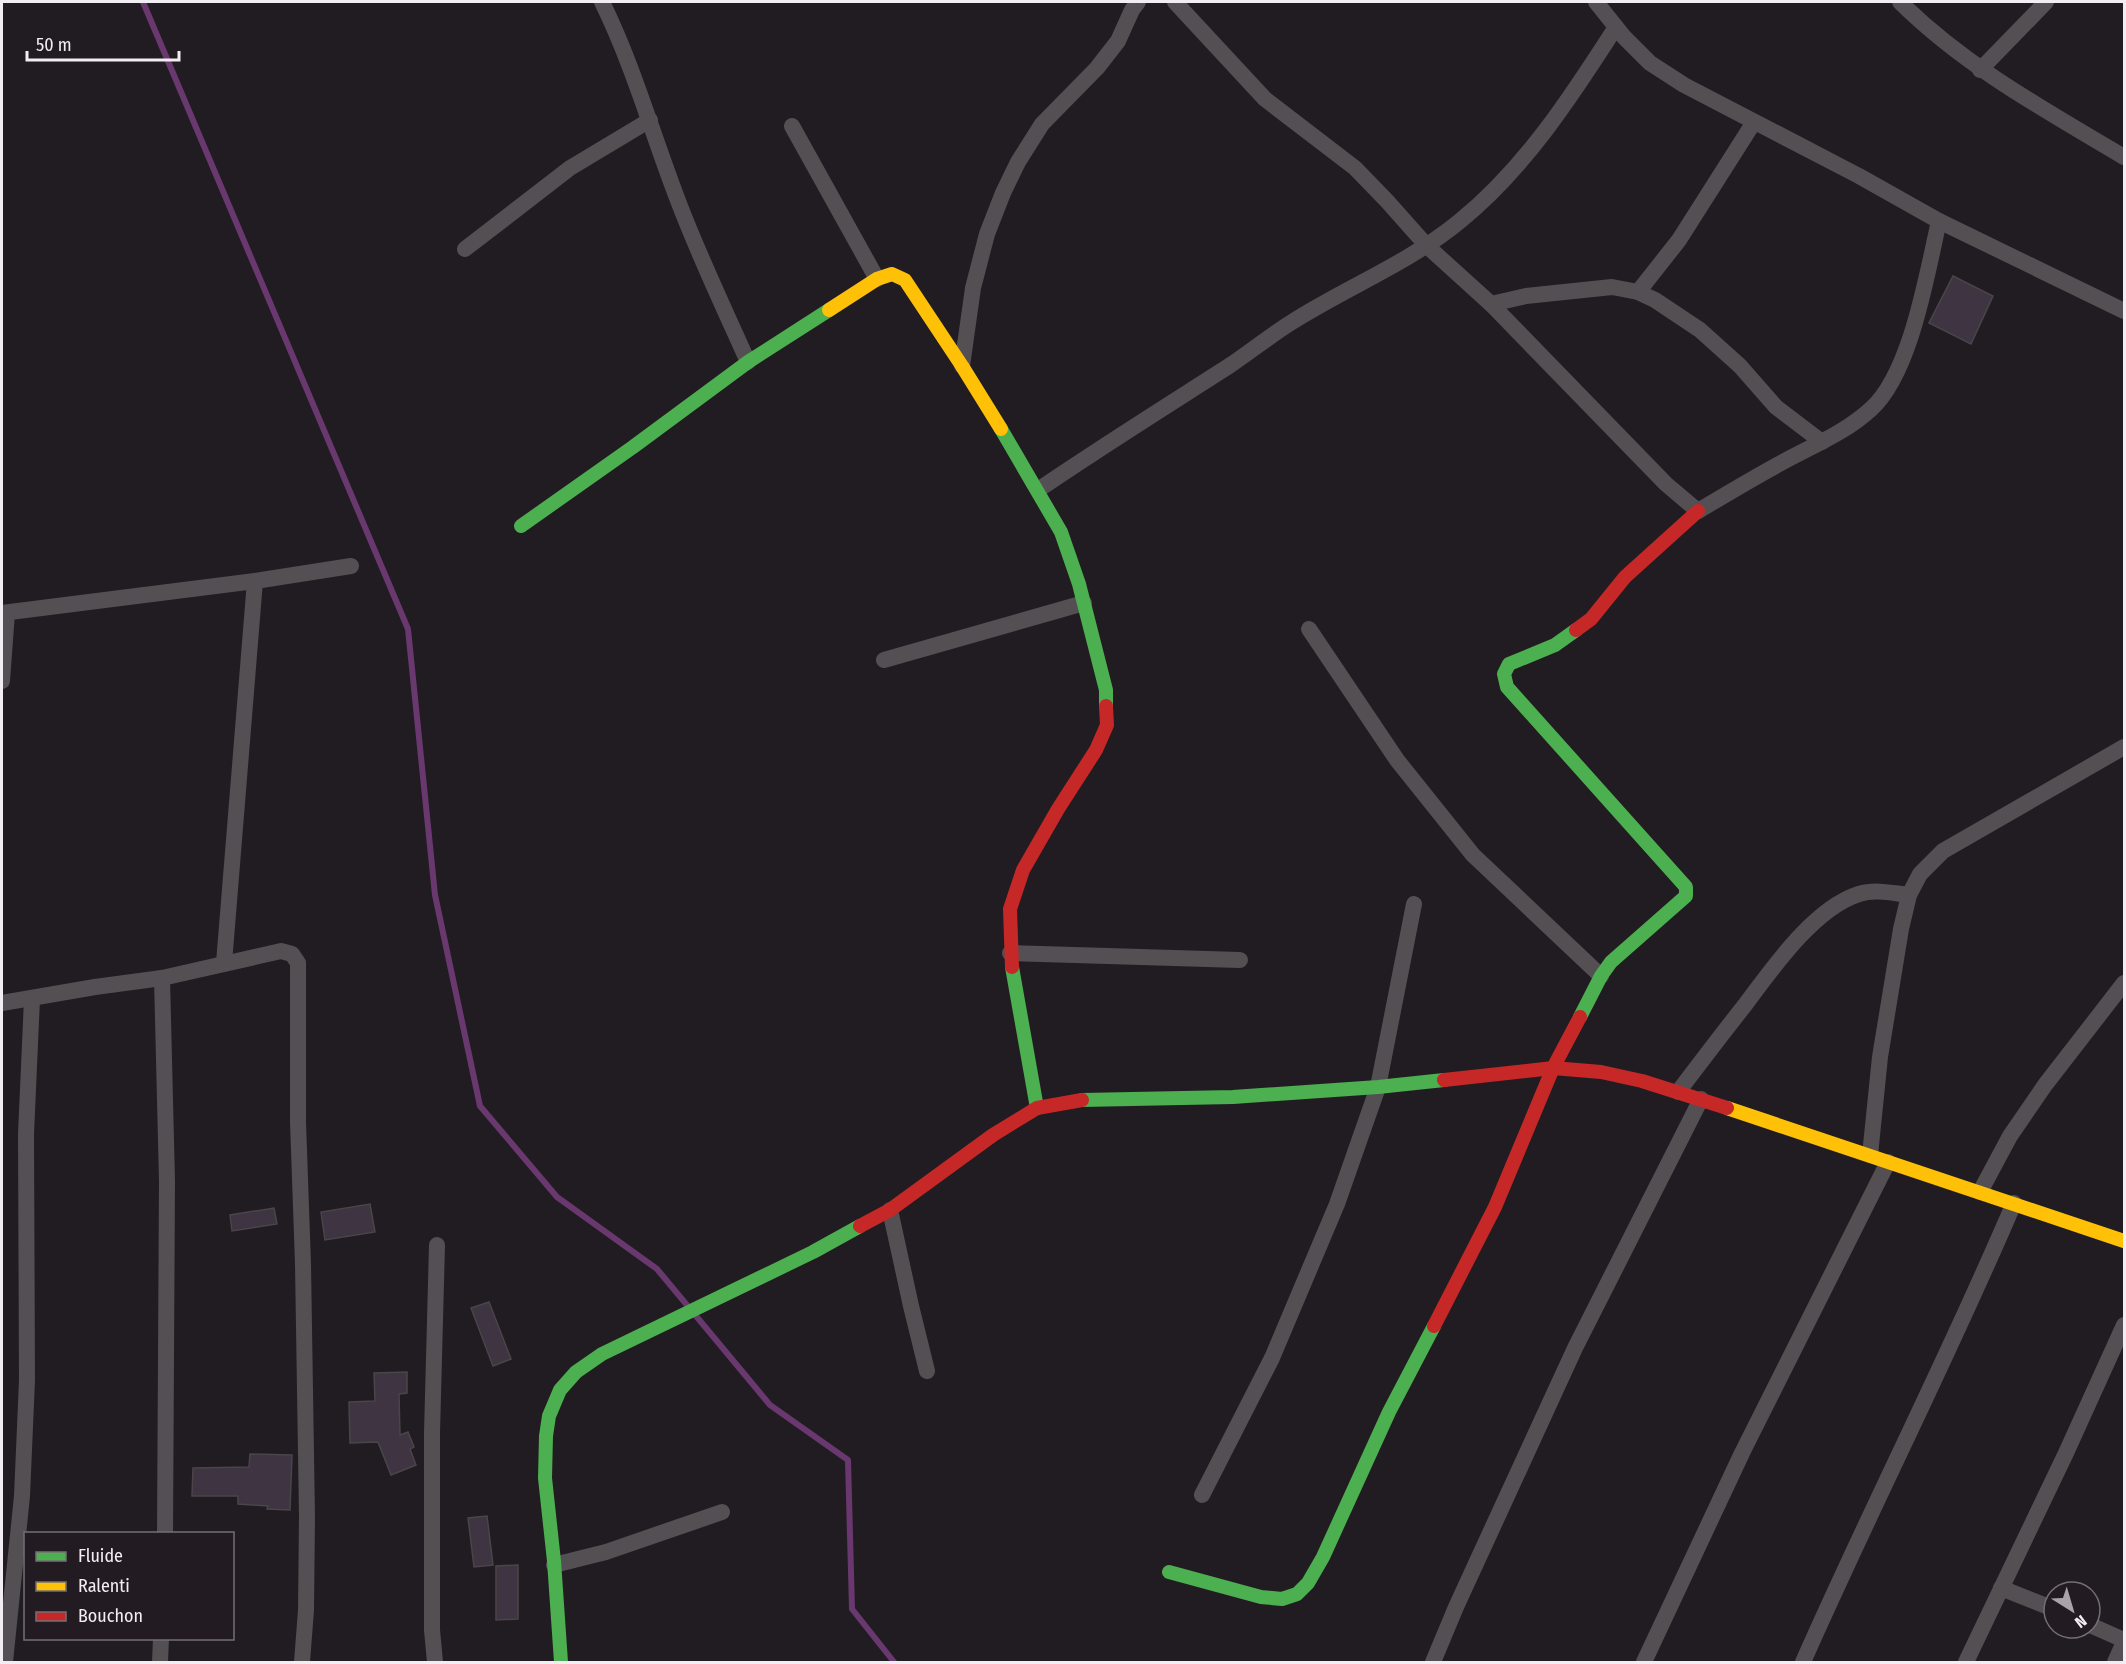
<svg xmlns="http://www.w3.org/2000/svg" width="2126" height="1664" font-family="'Fira Sans Condensed',sans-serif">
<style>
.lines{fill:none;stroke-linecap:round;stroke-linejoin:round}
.stream{stroke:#69386f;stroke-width:6}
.building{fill:#3f3441;stroke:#494549;stroke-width:1.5}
.street{stroke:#534f53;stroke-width:16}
.fast{stroke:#4caf50;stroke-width:14}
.slow{stroke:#ffc107;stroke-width:14}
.jam{stroke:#c62828;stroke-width:14}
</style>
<rect width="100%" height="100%" fill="#211c21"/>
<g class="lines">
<polyline class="stream" points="143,2 408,629 435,895 480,1106 557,1197 657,1269 770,1405 848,1460 852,1609 894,1662"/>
</g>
<g class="building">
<polygon points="1953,276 1993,296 1971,344 1929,323"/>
<polygon points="370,1204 375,1232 325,1240 321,1212"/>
<polygon points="274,1208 277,1224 232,1231 230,1215"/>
<polygon points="489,1302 511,1359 493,1366 471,1308"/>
<polygon points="407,1372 407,1393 399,1394 400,1435 408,1432 414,1447 410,1449 416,1465 391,1475 378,1442 350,1443 349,1402 375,1401 374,1373"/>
<polygon points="250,1454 292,1455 290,1510 267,1509 268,1506 238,1504 238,1496 192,1496 193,1468 249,1467"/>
<polygon points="487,1516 493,1565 474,1567 468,1518"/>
<polygon points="518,1565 518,1619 496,1620 496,1566"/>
</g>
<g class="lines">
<g class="street">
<path d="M602,2C633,65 652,133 677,198C698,254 724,308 748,362"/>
<path d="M1175,2L1265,99L1355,168L1387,201L1427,246L1491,304L1666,484L1698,511C1725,495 1753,478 1781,463C1812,446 1845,433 1871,409C1911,373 1927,273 1939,221"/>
<polyline points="1596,2 1624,37 1650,63 1684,85 1859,176 1939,221 2124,311"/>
<path d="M1900,2C1966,67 2045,110 2124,157"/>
<polyline points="1980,70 2046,2"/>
<polyline points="792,126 877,279"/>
<polyline points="465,249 570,168 650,120"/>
<polyline points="1638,292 1679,240 1754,122"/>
<polyline points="1491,304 1526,296 1612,287 1638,292 1655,300 1700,330 1740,366 1776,407 1822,442"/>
<polyline points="962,366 973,288 987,234 1003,193 1018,162 1042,124 1097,68 1118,41 1132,10 1138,2"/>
<path d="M1038,490C1101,447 1165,407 1229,366C1250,352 1271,335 1292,322C1347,287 1409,263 1460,221C1525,168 1571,97 1616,27"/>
<polyline points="2,613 255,581 351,566"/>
<polyline points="1309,629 1397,760 1473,855 1601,976"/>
<polyline points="884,660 1084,603"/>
<polyline points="2,681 7,613"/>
<polyline points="1010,953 1240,960"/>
<polyline points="224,963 255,581"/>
<polyline points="162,978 167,1181 165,1534"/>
<polyline points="2,1003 95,987 162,978 281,951 292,954 298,963 298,1122 303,1264 307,1517 306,1610 302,1662"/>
<path d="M1678,1092C1700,1063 1722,1034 1745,1005C1772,969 1814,908 1859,894C1875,889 1892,893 1909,895"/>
<polyline points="1870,1155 1880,1057 1901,929 1909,895 1920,874 1943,851 2124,747"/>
<polyline points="1980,1192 2010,1136 2045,1085 2124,983"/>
<polyline points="890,1210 911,1306 927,1371"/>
<polyline points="1202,1495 1272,1358 1337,1204 1378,1087 1414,904"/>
<polyline points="554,1565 606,1552 722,1512"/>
<polyline points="2001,1588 2054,1609"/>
<polyline points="2090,1625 2124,1640"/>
<polyline points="5,1662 22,1496 27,1380 26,1134 32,999"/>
<polyline points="160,1662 161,1638"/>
<polyline points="435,1662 432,1630 432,1433 437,1245"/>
<polyline points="1433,1662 1456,1607 1575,1348 1701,1099"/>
<polyline points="1644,1662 1742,1453 1888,1162"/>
<path d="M1803,1662C1871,1508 1948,1358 2014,1203"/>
<polyline points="1966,1662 2066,1453 2124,1325"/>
<polyline points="2115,1662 2124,1642"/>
</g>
<g class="fast">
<polyline points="1001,429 1061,532 1079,584 1106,690 1106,706"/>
<polyline points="521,526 633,447 748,362 829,310"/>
<polyline points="1576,630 1555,645 1509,664 1504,674 1507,687 1686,887 1686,896 1611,962 1601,976 1580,1017"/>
<polyline points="1012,967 1037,1108"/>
<polyline points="1082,1100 1233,1097 1378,1087 1444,1080"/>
<polyline points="1169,1572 1261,1597 1282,1599 1297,1594 1308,1583 1323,1557 1389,1412 1434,1326"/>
<polyline points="561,1662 554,1561 545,1478 546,1436 549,1416 560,1390 576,1372 602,1354 813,1252 860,1226"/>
</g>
<g class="slow">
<polyline points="829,310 877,279 892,274 905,280 962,366 1001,429"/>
<polyline points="1727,1108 2124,1241"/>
</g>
<g class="jam">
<polyline points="1576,630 1591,619 1625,577 1698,511"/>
<polyline points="1012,967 1010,909 1023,870 1058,809 1096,750 1107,725 1106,706"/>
<polyline points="1444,1080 1553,1068 1601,1072 1642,1081 1727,1108"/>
<polyline points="860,1226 890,1210 993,1135 1037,1108 1082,1100"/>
<polyline points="1434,1326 1495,1207 1553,1068 1580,1017"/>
</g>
</g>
<rect width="2126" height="1664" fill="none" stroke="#f2edf2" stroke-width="6"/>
<rect x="24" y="1532" width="210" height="108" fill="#221b22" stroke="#756f75" stroke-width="1.5"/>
<rect x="36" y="1552" width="30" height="9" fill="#4caf50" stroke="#756f75" stroke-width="1.5"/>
<text x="78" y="1562" font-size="18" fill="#f2edf2">Fluide</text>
<rect x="36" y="1582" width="30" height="9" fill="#ffc107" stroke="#756f75" stroke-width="1.5"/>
<text x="78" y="1592" font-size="18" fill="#f2edf2">Ralenti</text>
<rect x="36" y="1612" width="30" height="9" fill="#c62828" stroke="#756f75" stroke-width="1.5"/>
<text x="78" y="1622" font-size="18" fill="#f2edf2">Bouchon</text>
<g transform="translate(2072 1610) rotate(143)"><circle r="28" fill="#221b22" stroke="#756f75" stroke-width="1.5"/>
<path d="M0-4.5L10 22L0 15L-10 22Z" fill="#a9a4a9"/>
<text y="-9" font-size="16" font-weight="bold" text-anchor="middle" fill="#f2edf2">N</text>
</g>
<path d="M27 51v9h152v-9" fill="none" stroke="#f2edf2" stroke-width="3"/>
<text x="36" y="51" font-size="18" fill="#f2edf2" stroke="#221b22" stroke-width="4.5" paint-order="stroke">50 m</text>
</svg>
